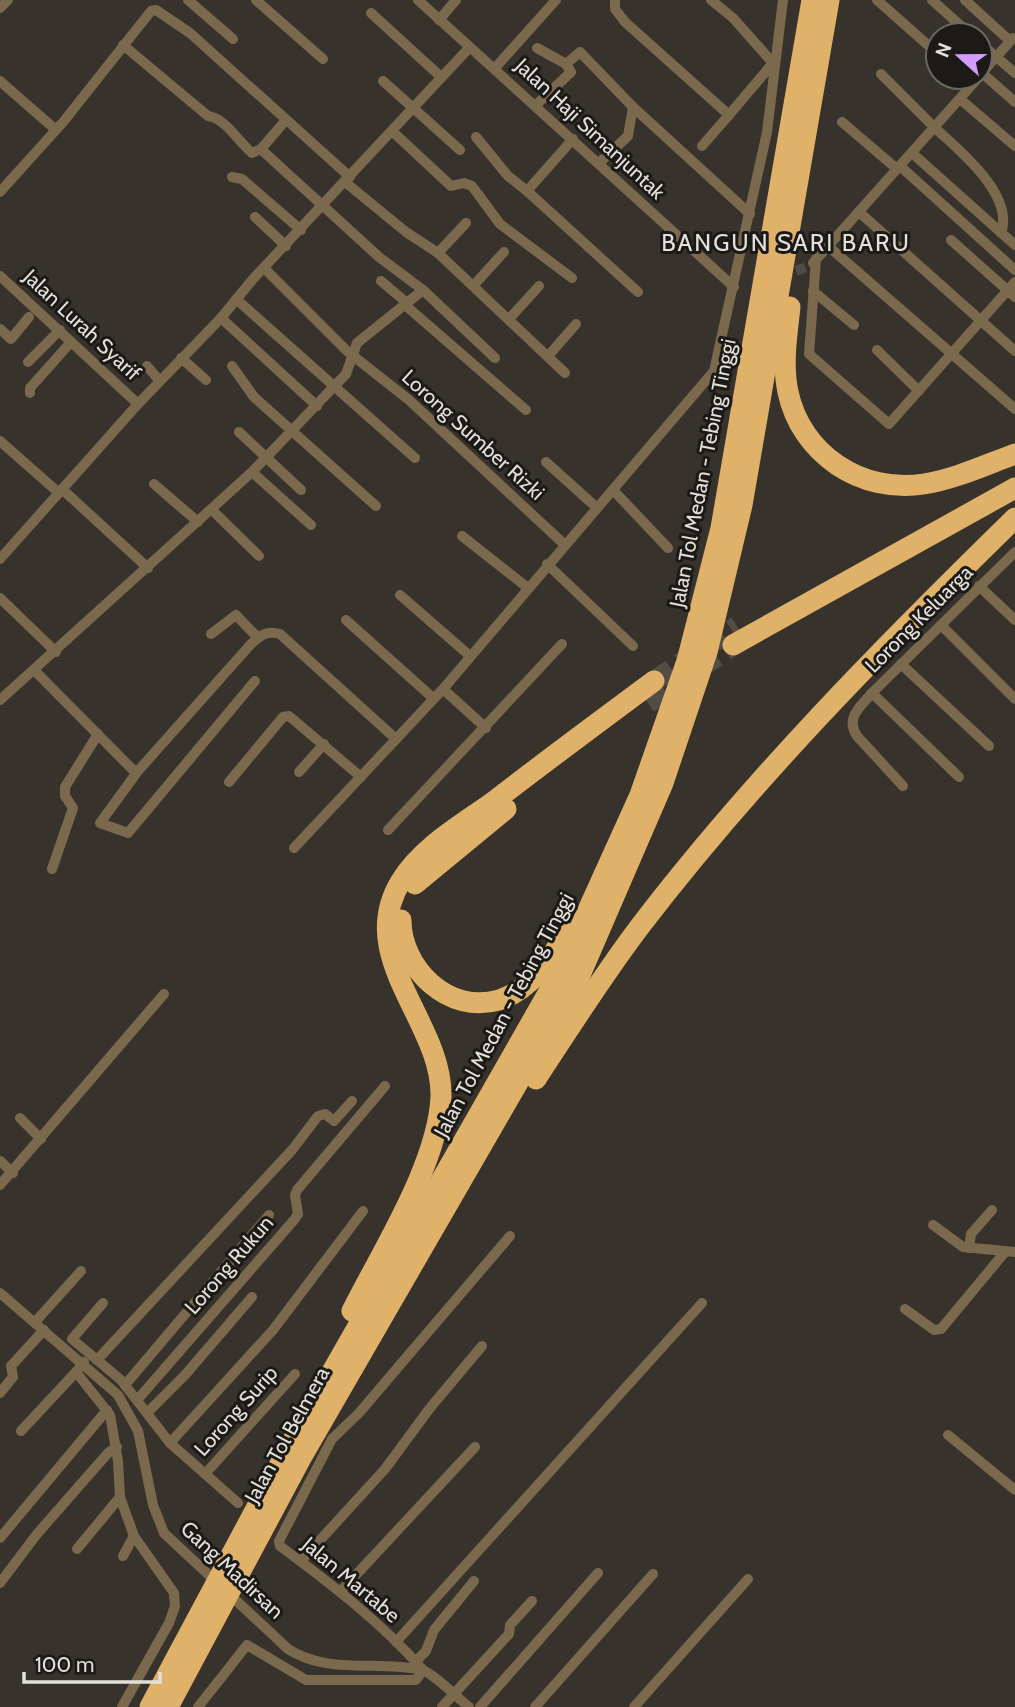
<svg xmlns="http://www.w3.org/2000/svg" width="1015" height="1707" font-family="Cabin,sans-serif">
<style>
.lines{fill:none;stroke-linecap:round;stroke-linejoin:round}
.minor-tunnel{stroke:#514c45;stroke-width:10;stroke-dasharray:10 5;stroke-linecap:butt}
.motorway-tunnel{stroke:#514c45;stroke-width:21;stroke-dasharray:21 10;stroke-linecap:butt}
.minor{stroke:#7b694d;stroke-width:10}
.motorway{stroke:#dfb169;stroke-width:21}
.labels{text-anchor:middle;stroke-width:6;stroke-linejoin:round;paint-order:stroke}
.street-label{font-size:21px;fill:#e3e0db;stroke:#1c1a17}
.quarter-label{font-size:24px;letter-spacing:2px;fill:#e3e0db;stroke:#1c1a17}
</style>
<rect width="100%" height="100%" fill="#37322b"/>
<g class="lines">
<polyline class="minor-tunnel" points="782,276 809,266"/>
<g class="motorway-tunnel">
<polyline points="654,681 737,626"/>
<polyline points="648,703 733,645"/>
</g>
<g class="minor">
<polyline points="188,0 233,39"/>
<polyline points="256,0 323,59"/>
<polyline points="418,0 734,287"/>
<polyline points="615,0 615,9 625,22 729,115 702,146"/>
<polyline points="711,0 733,18 773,63"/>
<polyline points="877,0 938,54"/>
<polyline points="932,0 971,35"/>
<polyline points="965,0 1010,41"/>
<polyline points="0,8 8,0"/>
<polyline points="371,13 440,76"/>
<polyline points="439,20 456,0"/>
<polyline points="980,43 1015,73"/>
<path d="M123,45L208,116C225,118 237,140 252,153L261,149L265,153L379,257L423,290L495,358"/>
<polyline points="566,64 580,52 633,107 750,214"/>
<polyline points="495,68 556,0"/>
<polyline points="982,73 1015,102"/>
<path d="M881,74C899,92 917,110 935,128C959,150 1015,195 1001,233"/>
<polyline points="980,75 1013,38"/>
<polyline points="0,81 56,130"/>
<polyline points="383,81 460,150"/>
<polyline points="960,99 1015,146"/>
<polyline points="536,105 571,72 566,64 537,48"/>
<polyline points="729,115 773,63"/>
<polyline points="842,122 897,169"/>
<polyline points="393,132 451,186 464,183 472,186 500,224 572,278"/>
<polyline points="476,137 508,176 527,191"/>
<polyline points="573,139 527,191 638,292"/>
<polyline points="261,149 286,120"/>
<polyline points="912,153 1015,245"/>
<polyline points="599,163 628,136 633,107"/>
<polyline points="900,166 1015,270"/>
<polyline points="232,177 242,179 301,230"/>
<polyline points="345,182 406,232 438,253 565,373"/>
<polyline points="0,192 64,121 151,11 156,10 190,33 350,177"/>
<polyline points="859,212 1015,351"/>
<polyline points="255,217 286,246"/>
<polyline points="951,240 1015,297"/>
<polyline points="828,246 1015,409"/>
<polyline points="438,253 466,223"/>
<polyline points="816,259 809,354 889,424 1015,282"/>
<polyline points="813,263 979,77"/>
<polyline points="264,268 347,351 409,400 565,545"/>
<polyline points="0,276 138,404"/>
<polyline points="381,281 407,303"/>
<polyline points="474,285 504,252"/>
<polyline points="813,291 854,325"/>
<polyline points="236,299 415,458"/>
<polyline points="405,305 526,410"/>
<polyline points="221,318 317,406"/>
<polyline points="510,318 539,286"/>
<polyline points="0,329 11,339 29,317"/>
<polyline points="877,350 919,391"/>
<polyline points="549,355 576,324"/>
<polyline points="181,358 206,380"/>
<polyline points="28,362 60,330"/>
<polyline points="147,366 159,380"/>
<polyline points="232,366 254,397 376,506"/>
<polyline points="30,393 30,388 71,342"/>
<polyline points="239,432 301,490"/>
<polyline points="0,441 59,493"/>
<polyline points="546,462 597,508"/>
<polyline points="252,472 311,525"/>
<polyline points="154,484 198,522"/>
<polyline points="62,489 148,568"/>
<polyline points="613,490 668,548"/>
<polyline points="212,510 259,556"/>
<polyline points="462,536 528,588"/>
<polyline points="0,559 138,404 221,318 253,279 469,48"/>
<polyline points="547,564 633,646"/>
<polyline points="979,586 1015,620"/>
<polyline points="400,595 470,656"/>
<polyline points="0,598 56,652"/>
<polyline points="346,620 433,698"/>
<polyline points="941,625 1015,699"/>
<polyline points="211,634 236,615 258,638"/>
<polyline points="901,664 989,746"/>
<path d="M35,671L132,769L138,771L251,644C261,635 267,630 280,634L396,739"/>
<polyline points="443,689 486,728"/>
<polyline points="872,693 959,777"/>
<polyline points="0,700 252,472 346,374 357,343 423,290"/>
<polyline points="138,771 100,823 128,833 255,681"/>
<polyline points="299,772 324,744"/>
<polyline points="229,782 283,717 289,716 361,777"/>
<path d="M903,786L857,736C845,718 860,707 872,693L1015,552"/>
<polyline points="388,830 562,644"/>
<polyline points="294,848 443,689 714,371 767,132 783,0"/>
<polyline points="52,869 73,808 65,796 65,787 98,734"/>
<polyline points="20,1118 41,1139"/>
<polyline points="0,1161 13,1173"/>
<polyline points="0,1185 164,994"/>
<polyline points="933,1225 963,1247 1015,1252"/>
<polyline points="969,1248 971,1234 992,1210"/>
<path d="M0,1293L118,1395L138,1431L153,1505L164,1533L288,1649C328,1675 378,1660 422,1670C433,1673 459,1699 469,1707"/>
<polyline points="103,1303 72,1339 121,1380 170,1443 238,1503"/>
<polyline points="905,1309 934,1330 941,1329 1005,1252"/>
<polyline points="35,1322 81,1271"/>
<polyline points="97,1360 292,1150 318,1116 325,1114 334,1121 352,1101"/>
<polyline points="84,1362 76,1372 110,1415 118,1461 120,1497 134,1536 174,1593 175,1606 169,1623 122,1707"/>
<polyline points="125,1385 269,1215"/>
<polyline points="0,1393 13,1377 11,1366 44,1330"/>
<polyline points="138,1399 294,1220 298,1214 295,1195 297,1190 385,1086"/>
<polyline points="148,1412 185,1375 252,1297"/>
<polyline points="21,1431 76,1372"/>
<polyline points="948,1435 1015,1490"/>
<polyline points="170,1443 273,1330 363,1211"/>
<polyline points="205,1474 295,1374"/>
<polyline points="0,1538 107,1410"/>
<polyline points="77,1549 120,1497"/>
<polyline points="123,1556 134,1536"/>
<polyline points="301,1561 385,1469 430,1408 482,1346"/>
<polyline points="0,1583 37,1534 108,1453 117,1447"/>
<polyline points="340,1592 475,1447"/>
<polyline points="396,1642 702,1303"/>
<polyline points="415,1662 426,1651 434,1630 474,1581"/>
<path d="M198,1707L247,1645L306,1680H416L423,1670C382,1623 330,1583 280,1546L279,1541L332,1439L359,1413L510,1236"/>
<polyline points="442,1707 509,1634 510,1625 532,1601"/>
<polyline points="480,1707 598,1573"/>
<polyline points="535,1707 653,1574"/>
<polyline points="634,1707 748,1579"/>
</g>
<g class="motorway">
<path d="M790,307C787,335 782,364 788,392C801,454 861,494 924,484C955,479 985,465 1015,454"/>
<polyline points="733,645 1015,488"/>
<polyline points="415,884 506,809"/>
<path d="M401,920C401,968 448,1015 499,1000C531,990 550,960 566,933"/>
<path d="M536,1079C570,1027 603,975 641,925C752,780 884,646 1015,518"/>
<path d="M352,1311C382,1251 438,1164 441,1097C443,1022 354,957 401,881C422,847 461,825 493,802C546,761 600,721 654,681"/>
<polyline points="150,1707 288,1449 559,974 640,795 687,661 721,528 812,0"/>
<polyline points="168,1707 301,1458 580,975 663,783 707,652 742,505 829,0"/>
</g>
</g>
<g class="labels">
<g class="street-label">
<text transform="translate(590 129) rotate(43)" y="7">Jalan Haji Simanjuntak</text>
<text transform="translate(82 325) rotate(43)" y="7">Jalan Lurah Syarif</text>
<text transform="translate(473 435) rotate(42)" y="7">Lorong Sumber Rizki</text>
<text transform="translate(703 473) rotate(-79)" y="7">Jalan Tol Medan - Tebing Tinggi</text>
<text transform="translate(919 619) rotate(-45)" y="7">Lorong Keluarga</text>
<text transform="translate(504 1015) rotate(-62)" y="7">Jalan Tol Medan - Tebing Tinggi</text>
<text transform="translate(229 1265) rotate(-49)" y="7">Lorong Rukun</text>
<text transform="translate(236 1411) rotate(-48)" y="7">Lorong Surip</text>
<text transform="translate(287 1435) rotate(-61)" y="7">Jalan Tol Belmera</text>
<text transform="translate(232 1570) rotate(43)" y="7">Gang Madirsan</text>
<text transform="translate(351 1580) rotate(40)" y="7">Jalan Martabe</text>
</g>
<g class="quarter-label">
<text x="786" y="251">BANGUN SARI BARU</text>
</g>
</g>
<g transform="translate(959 56) rotate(291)"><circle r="33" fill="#1c1a17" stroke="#6c6965" stroke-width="2"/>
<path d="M0-5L12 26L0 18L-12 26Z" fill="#d29cfd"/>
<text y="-10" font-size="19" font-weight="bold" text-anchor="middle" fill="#e3e0db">N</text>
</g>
<path d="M24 1672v10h136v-10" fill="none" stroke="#e3e0db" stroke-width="3.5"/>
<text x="35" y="1672" font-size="21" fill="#e3e0db" stroke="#1c1a17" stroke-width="5" paint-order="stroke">100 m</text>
</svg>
